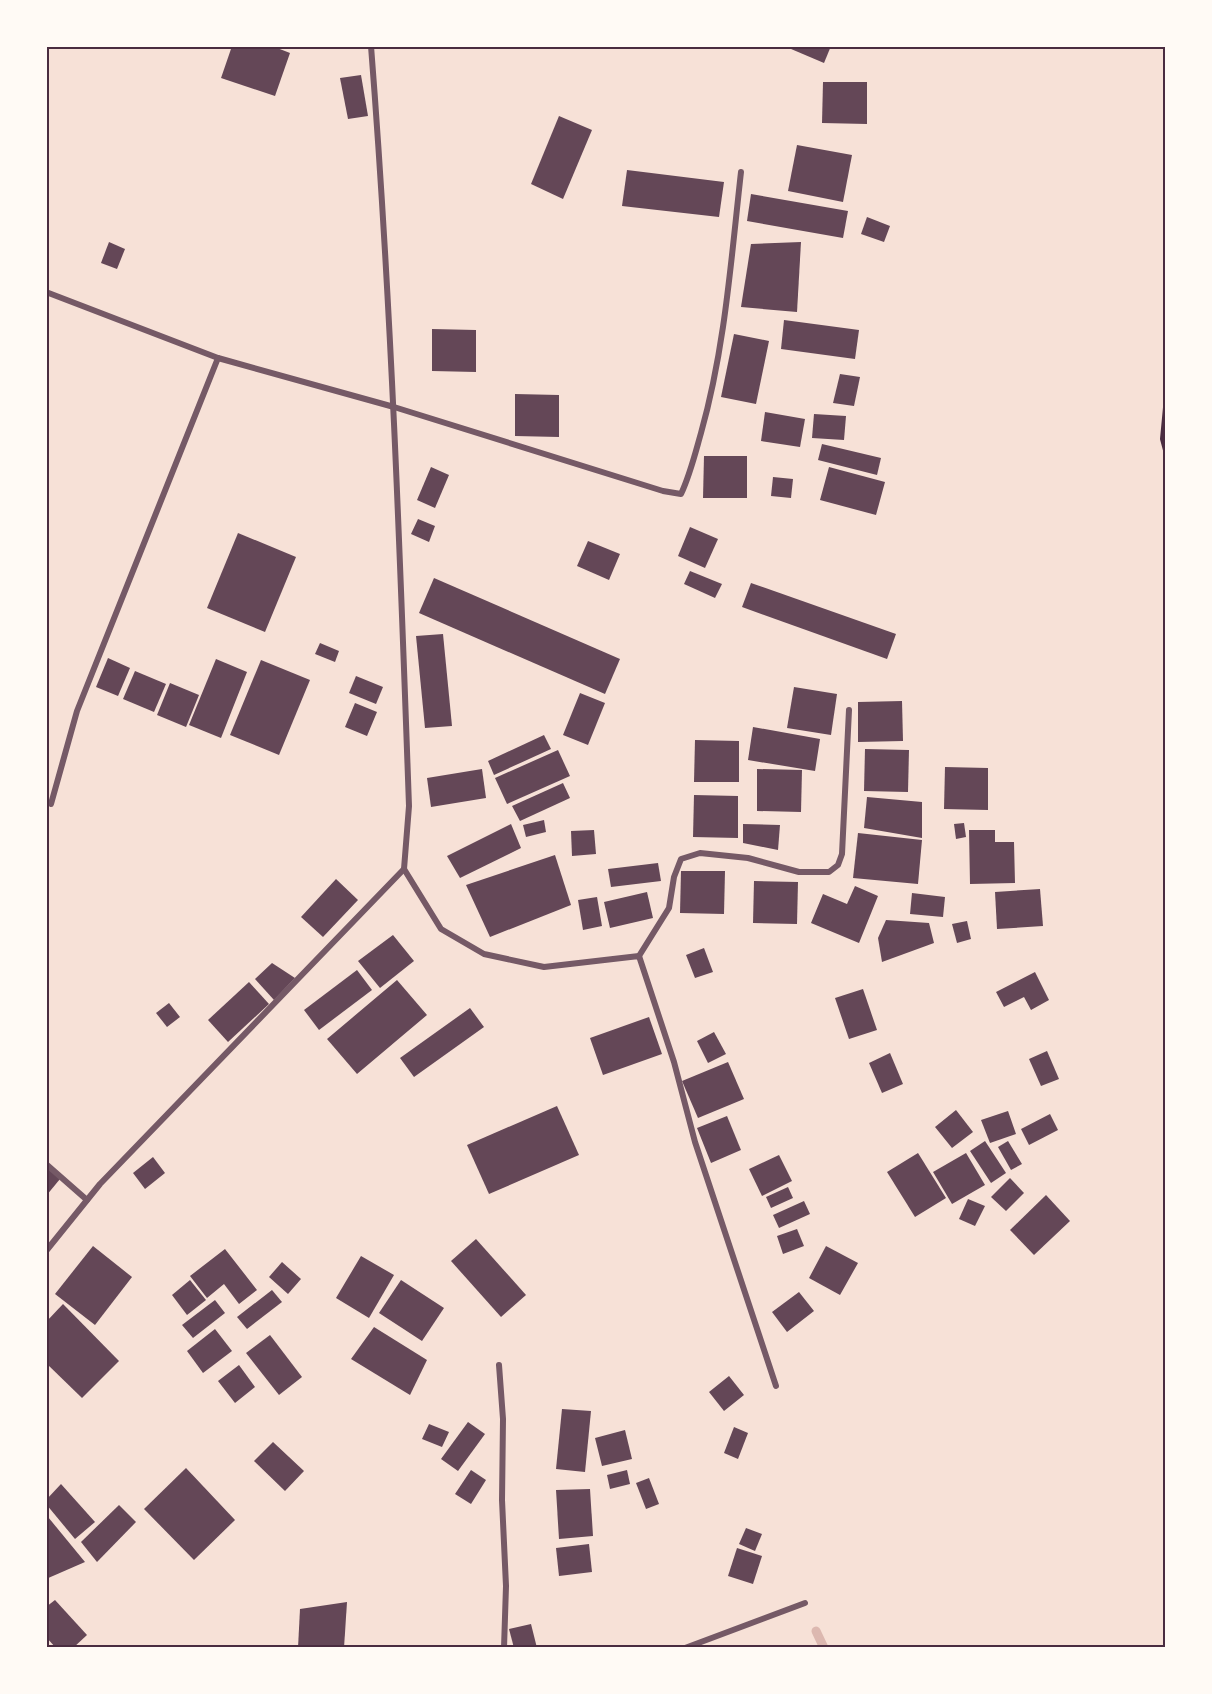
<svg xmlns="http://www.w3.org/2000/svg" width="1212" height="1694" font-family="Barlow,sans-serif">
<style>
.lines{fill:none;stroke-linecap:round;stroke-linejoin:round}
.stream{stroke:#dcb8b0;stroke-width:9}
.building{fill:#644757}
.path{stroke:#4a2c40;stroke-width:4}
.minor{stroke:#755966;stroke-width:6}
.neatline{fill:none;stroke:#4a2c40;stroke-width:2}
</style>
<rect width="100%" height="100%" fill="#f7e1d7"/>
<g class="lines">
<polyline class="stream" points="816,1631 824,1648"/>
</g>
<g class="building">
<polygon points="232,46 272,46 290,53 275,96 221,78"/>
<polygon points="784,46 831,46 824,63"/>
<polygon points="361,75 368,116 348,119 340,78"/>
<polygon points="823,82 867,82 867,124 822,123"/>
<polygon points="559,116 592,130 563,199 531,184"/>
<polygon points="797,145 852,155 843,202 788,191"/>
<polygon points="627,170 724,182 719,217 622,206"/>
<polygon points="751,194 848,211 843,238 747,221"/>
<polygon points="867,217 890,226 884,242 861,234"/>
<polygon points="109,242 125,249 117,269 101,263"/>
<polygon points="801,242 797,312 741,307 751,244"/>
<polygon points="784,320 859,330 855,359 781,349"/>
<polygon points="432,329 476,330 476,372 432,371"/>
<polygon points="734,334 769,341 756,404 721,397"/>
<polygon points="840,374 860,377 854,406 833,403"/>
<polygon points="515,394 559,395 559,437 515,436"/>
<polygon points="765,412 805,419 800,447 761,441"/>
<polygon points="814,414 846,416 844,440 812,438"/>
<polygon points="822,444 881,458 877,475 818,460"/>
<polygon points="704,456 747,456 747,498 703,498"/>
<polygon points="431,467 449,475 435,508 417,500"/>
<polygon points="829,467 885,482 876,515 820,500"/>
<polygon points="773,477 793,479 791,498 771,496"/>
<polygon points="418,519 435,526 429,542 411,534"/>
<polygon points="690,527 718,539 705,568 678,556"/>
<polygon points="238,533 296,557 265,632 207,608"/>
<polygon points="588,541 620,554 609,580 577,566"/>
<polygon points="690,571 722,584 715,598 684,584"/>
<polygon points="434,578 620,659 605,694 419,613"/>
<polygon points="751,583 896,634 887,659 742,607"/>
<polygon points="443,634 452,726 425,728 416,636"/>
<polygon points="320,643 339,651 335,662 315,654"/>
<polygon points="108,658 130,668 118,696 96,687"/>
<polygon points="216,659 247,672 221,738 189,725"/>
<polygon points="261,660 310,680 279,755 230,735"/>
<polygon points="135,671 166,684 154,712 123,699"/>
<polygon points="356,676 383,687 376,704 349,693"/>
<polygon points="170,683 199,695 186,727 157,715"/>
<polygon points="794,687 837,694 831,735 787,728"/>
<polygon points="580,693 605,703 588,745 563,735"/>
<polygon points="902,701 903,741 858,742 858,702"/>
<polygon points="355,703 377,712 367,736 345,727"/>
<polygon points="753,727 820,739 815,771 748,760"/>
<polygon points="544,735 551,749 494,775 488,761"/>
<polygon points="695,740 739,741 739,782 694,782"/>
<polygon points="865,749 909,750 908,792 864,791"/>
<polygon points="558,750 570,776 507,804 495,778"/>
<polygon points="945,767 988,768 988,810 944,809"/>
<polygon points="482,769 486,798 431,807 427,778"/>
<polygon points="757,769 802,770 801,812 757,811"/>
<polygon points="563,783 570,798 520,821 512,806"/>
<polygon points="694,795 738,796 738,838 693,837"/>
<polygon points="867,797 922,802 922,838 864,828"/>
<polygon points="544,820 546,832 526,837 523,825"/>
<polygon points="964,823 966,837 956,839 954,824"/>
<polygon points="511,824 521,848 460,878 447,856"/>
<polygon points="743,824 780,825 778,850 743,843"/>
<polygon points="594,830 596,854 572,856 571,831"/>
<polygon points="969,830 995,830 995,842 1014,842 1015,883 970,884"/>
<polygon points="858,833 922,840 918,884 853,878"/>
<polygon points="555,855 571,905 490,937 466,885"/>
<polygon points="658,863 661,881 611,887 608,869"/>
<polygon points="681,871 725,871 724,914 680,913"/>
<polygon points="336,879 358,900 323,937 301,917"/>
<polygon points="754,881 798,882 797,924 753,923"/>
<polygon points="855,886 878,896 859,943 811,923 823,894 847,904"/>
<polygon points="1040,889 1043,926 997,929 995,892"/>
<polygon points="647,892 653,918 610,928 604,902"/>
<polygon points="912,893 945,897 943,917 910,914"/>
<polygon points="597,897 602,926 583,930 578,900"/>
<polygon points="886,920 929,923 934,943 882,962 878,938"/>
<polygon points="967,921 971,939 957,943 952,924"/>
<polygon points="393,935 414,961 380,988 358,961"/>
<polygon points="704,948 713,972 695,978 686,955"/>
<polygon points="272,963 295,978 274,1000 255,979"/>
<polygon points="357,970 372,990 319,1030 304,1010"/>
<polygon points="1035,972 1049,1000 1031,1010 1024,997 1004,1007 996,992"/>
<polygon points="397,980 427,1015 357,1074 327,1039"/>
<polygon points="249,982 269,1004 228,1042 208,1020"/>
<polygon points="863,989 877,1030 849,1039 835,998"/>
<polygon points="169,1003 180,1017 167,1027 156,1013"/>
<polygon points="470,1008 484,1027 414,1077 400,1058"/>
<polygon points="649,1017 662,1054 603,1075 590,1038"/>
<polygon points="714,1032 726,1054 708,1063 697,1041"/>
<polygon points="1047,1051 1059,1079 1041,1086 1029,1059"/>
<polygon points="890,1053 903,1084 882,1093 869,1063"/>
<polygon points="728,1062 744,1099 698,1118 682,1081"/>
<polygon points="557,1106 579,1155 489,1194 467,1145"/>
<polygon points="956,1110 973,1132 952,1148 935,1127"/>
<polygon points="1008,1111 1016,1134 990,1143 981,1120"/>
<polygon points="1050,1114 1058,1130 1029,1145 1021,1129"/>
<polygon points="727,1116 741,1150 711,1163 697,1128"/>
<polygon points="985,1141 1006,1173 991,1183 970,1151"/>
<polygon points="1008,1141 1022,1164 1011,1170 998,1147"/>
<polygon points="918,1153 946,1198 915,1217 887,1172"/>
<polygon points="966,1153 985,1185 952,1204 933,1172"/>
<polygon points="779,1155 792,1181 762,1196 749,1169"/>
<polygon points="153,1157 165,1173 145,1189 133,1173"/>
<polygon points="46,1167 60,1179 46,1196"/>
<polygon points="1010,1178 1024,1193 1006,1211 991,1197"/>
<polygon points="788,1187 793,1198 771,1208 766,1197"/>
<polygon points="1046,1195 1070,1221 1034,1255 1010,1230"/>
<polygon points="968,1199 985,1206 975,1226 959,1219"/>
<polygon points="804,1201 810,1214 779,1228 773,1215"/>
<polygon points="797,1229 804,1246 783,1254 777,1236"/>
<polygon points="476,1239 526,1295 501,1317 451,1261"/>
<polygon points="93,1246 132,1277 95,1325 55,1294"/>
<polygon points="826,1246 858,1263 840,1295 809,1278"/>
<polygon points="225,1249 257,1290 239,1304 224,1284 207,1298 190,1276"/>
<polygon points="361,1256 394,1275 369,1318 336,1298"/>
<polygon points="282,1262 301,1279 288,1294 269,1277"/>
<polygon points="190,1280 206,1300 187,1315 172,1295"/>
<polygon points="401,1280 444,1308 422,1341 379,1313"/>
<polygon points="272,1290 282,1302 247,1329 237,1317"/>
<polygon points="799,1292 814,1311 787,1332 772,1312"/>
<polygon points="215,1300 225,1313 193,1338 182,1325"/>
<polygon points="63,1304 119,1361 82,1398 46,1363 46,1322"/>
<polygon points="374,1327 427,1360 410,1395 351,1359"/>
<polygon points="215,1329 232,1351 203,1373 187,1351"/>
<polygon points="270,1335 302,1377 279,1395 246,1353"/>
<polygon points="239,1365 255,1387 235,1403 218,1381"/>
<polygon points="729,1376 744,1395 724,1411 709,1392"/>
<polygon points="562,1409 591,1411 585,1472 556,1469"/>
<polygon points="468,1422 485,1434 458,1471 441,1459"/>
<polygon points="429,1424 449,1432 442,1447 422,1439"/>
<polygon points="734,1427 748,1433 738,1459 724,1453"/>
<polygon points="625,1430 632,1459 602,1466 595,1438"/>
<polygon points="273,1442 304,1471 285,1491 254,1461"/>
<polygon points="186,1468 235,1520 194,1560 144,1509"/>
<polygon points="471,1470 486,1480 471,1504 455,1494"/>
<polygon points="627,1470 630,1484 610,1489 607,1475"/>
<polygon points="649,1478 659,1504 646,1509 636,1483"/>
<polygon points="61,1484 95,1522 75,1539 46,1504 46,1500"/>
<polygon points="590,1489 593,1536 559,1539 556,1490"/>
<polygon points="119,1505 136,1522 97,1562 81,1542"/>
<polygon points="48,1517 85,1562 46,1579 46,1519"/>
<polygon points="746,1528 762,1534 755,1551 739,1544"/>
<polygon points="589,1544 592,1572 559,1576 556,1548"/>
<polygon points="737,1548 762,1556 753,1584 728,1576"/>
<polygon points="55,1600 87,1635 73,1648 56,1648 46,1637 46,1607"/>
<polygon points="347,1602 344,1648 298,1648 300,1609"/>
<polygon points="531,1624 537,1648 514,1648 509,1629"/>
</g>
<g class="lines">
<polyline class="path" points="1166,397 1162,439 1166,454"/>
<g class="minor">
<path d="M46,292L218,358L394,407L663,491L681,494C690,475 695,454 701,433C725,348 731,260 741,172"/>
<polyline points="51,804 77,711 218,358"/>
<polyline points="404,869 441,929 484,954 544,967 639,956 674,1062 695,1142 776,1386"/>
<polyline points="639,956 669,908 674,877 681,859 700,853 748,858 799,872 829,872 838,865 842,854 849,710"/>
<polyline points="46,1164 87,1200"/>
<path d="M46,1251L100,1184L404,869L409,806C400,553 391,300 371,46"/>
<polyline points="499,1365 503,1419 502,1500 506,1586 504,1648"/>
<polyline points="685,1648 805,1603"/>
</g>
</g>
<rect width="1212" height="1694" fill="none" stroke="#fffaf5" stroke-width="96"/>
<rect x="48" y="48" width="1116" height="1598" class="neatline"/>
</svg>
